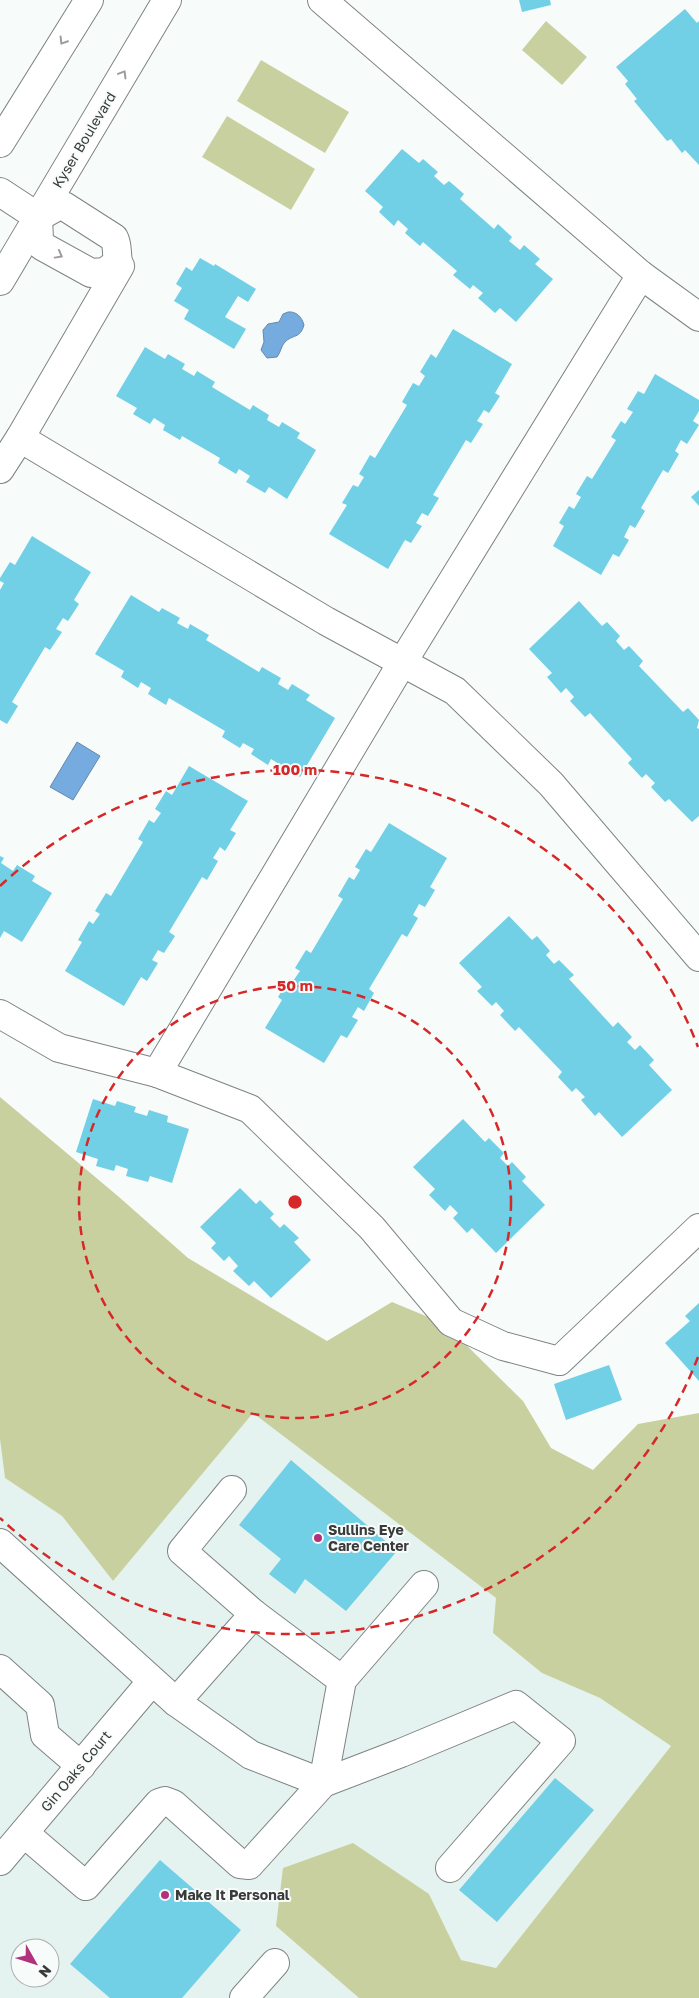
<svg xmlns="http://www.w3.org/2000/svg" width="699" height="1998" font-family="'Golos Text',sans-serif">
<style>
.built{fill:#e5f3f0;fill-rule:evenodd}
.green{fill:#c8d09f}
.water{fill:#76abdf;stroke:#6489ae}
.building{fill:#71cfe6}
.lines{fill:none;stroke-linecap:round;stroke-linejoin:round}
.minor-casing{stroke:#7f8383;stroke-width:30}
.minor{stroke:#fff;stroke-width:28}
.oneway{stroke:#9c9d9c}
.ring{fill:none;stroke:#d62828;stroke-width:2.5;stroke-dasharray:9 6}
.poi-dot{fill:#b2317d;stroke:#f7fcfb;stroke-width:2}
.labels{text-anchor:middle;stroke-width:4;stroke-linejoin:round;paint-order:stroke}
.street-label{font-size:14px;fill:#393b3a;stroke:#f7fcfb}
.poi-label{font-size:14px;font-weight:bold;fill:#393b3a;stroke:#f7fcfb;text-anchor:start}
.centre{fill:#d62828;stroke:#f7fcfb;stroke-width:2.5}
.ring-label{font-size:15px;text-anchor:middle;font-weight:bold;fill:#d62828;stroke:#f7fcfb;stroke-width:4;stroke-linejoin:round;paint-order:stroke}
</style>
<rect width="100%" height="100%" fill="#f7fcfb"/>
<path class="built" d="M253,1413L496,1598L542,1673L600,1698L671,1746L496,1968L461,1960L429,1894L276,1925L359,1998H0V1439L5,1478L62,1516L113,1581ZM20,1948H50V1978H20Z"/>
<g class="green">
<polygon points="546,21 587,57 562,85 522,50"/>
<polygon points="261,60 349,112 325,153 237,101"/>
<polygon points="227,116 315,169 291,210 202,157"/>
<polygon points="0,1097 119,1197 188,1258 327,1341 392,1302 445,1324 523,1401 551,1448 593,1470 638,1424 699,1413 699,1998 359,1998 276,1926 283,1868 353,1843 429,1894 461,1960 496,1968 671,1746 600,1698 542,1673 493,1633 496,1598 253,1413 113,1581 62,1516 5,1478 0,1439"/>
</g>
<g class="water">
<path d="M288,312C296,311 302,317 304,325C300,339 293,334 285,342C281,346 281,352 277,357L267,358L261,350L264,342L263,330L268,324L279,322L283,314Z"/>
<polygon points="77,742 100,756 73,800 50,787"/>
</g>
<g class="building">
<polygon points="519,0 550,0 551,5 522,12"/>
<polygon points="685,9 697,23 699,21 699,165 685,150 682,153 671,139 667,141 634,101 637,99 625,84 628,81 616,67"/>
<polygon points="402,149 419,163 423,159 438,172 434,176 444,185 449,181 464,194 460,199 494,229 498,224 512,237 509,241 520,250 524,245 540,259 535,264 553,279 516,322 500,308 495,313 478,298 483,293 473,285 470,289 453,275 457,271 423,242 420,246 405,233 408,229 398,220 394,226 379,212 383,207 365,191"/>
<polygon points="200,258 214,266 215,264 256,289 248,302 238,296 225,317 246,329 234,349 184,319 189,310 174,301 182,288 176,284 186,267 192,271"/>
<polygon points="453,329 512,364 495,393 500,396 489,413 484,410 477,421 483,424 471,443 466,440 433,495 439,498 428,516 422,513 416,523 422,526 411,543 405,540 388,569 329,534 347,505 342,503 353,485 358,487 364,477 359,474 370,455 375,458 407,405 402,402 413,383 419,386 425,376 420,372 431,354 436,358"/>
<polygon points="145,347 165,359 168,354 185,364 182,369 194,376 197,371 215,382 212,387 250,410 253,405 269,415 267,420 279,427 282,422 300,433 297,438 316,450 287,499 269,487 265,493 246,482 250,476 239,469 236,474 218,463 220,458 182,436 180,440 163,430 165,425 154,418 150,424 133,414 137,408 116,396"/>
<polygon points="655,374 699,400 699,411 693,421 699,425 687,444 681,440 675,451 679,454 668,473 663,470 641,508 645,511 635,528 630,525 624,537 629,540 619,557 613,554 601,575 553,546 564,526 559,523 569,506 574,509 581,497 576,494 587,476 592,479 616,440 611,437 621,421 625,424 633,412 627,409 638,391 644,394"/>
<polygon points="699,490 699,506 691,497"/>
<polygon points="32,536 91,572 74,600 79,604 68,621 63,618 56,629 62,632 50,650 45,647 12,702 18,706 7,724 0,720 0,590 4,583 0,581 0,578 10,562 15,565"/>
<polygon points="131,595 159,612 162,608 180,618 177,623 188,629 190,624 209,635 206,640 259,672 262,667 281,678 278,684 288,690 292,684 310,695 306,700 335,718 300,777 271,759 268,765 251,754 254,749 243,743 240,748 222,737 225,731 169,698 166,705 148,694 151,688 141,682 138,688 121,677 124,671 95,654"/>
<polygon points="579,601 602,626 607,622 620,636 616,641 624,650 629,646 643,661 639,666 683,712 688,708 699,720 697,728 699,729 699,816 692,822 669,799 665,802 651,787 655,783 646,774 642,778 628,763 632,759 590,713 585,717 570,701 574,697 566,688 561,693 547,677 552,673 529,649"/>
<polygon points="189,766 248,801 230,830 236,833 225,851 220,847 213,858 218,861 207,880 202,877 169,932 175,936 164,953 158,950 152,960 158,963 147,981 141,977 124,1006 65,971 82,942 78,940 89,921 93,924 100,914 95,911 106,893 111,896 143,842 138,839 149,820 154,823 161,813 155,809 166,791 172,795"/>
<polygon points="389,823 447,858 430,887 435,890 425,907 419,904 413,915 418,918 407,937 402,934 369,989 374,993 364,1011 358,1007 352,1017 358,1020 347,1038 341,1035 324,1063 265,1028 282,1000 278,997 289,979 293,981 300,971 295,968 306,950 311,953 343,899 338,896 349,877 354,880 360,870 355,867 366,849 371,852"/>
<polygon points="0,856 4,858 1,863 13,871 17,865 35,876 32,881 52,893 22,942 4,931 0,938"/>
<polygon points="509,916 532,940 537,936 550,951 546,955 554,964 559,960 574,975 569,979 613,1027 618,1022 632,1037 627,1042 635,1050 640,1045 654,1060 649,1065 672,1090 622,1137 599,1112 595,1116 581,1100 585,1097 576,1088 572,1092 558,1077 562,1072 519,1027 515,1031 500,1015 504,1011 496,1002 492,1006 477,991 482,987 459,963"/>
<polygon points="93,1099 115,1106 117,1101 136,1107 134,1112 147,1116 149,1110 168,1116 167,1122 189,1129 172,1183 150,1176 148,1182 126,1176 128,1169 116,1165 114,1171 96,1166 98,1159 76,1152"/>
<polygon points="463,1119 485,1142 489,1138 504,1153 500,1158 508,1166 512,1162 526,1177 522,1181 545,1205 496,1253 472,1228 467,1233 453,1218 458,1213 450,1205 445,1211 429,1195 435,1189 413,1167"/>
<polygon points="240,1188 256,1204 260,1200 274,1214 270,1218 280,1228 284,1224 299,1238 294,1242 311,1260 271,1298 254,1281 249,1286 233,1271 238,1266 229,1256 224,1261 211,1248 216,1243 200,1227"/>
<polygon points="699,1303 699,1381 665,1343 690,1321 685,1316"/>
<polygon points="609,1365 622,1400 566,1420 554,1384"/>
<polygon points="291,1460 397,1551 346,1611 305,1579 295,1594 269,1574 281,1559 239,1525"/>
<polygon points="555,1778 594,1810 497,1922 459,1890"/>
<polygon points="160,1860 241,1930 182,1998 110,1998 70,1964"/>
</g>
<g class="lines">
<g class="minor-casing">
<g id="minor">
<polyline points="322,0 641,275 699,317"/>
<polyline points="0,143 89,0"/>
<polyline points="0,192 38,217"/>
<polyline points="38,217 39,240 42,246 91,273 105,272 117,263"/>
<polyline points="0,281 167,0"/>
<polyline points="20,438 326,621 455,691 551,784 699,957"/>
<path d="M0,469L20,438L120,266C115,258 119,247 114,238L64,206H58L38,217"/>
<polyline points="0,1014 59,1048 157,1073 250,1109 372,1228 451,1322 503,1346 559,1361 699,1228"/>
<polyline points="157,1073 402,663 641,275"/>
<polyline points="0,1543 176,1702 251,1755 323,1783"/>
<polyline points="254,1614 342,1680 323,1783"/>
<polyline points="0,1669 40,1705 45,1735 81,1766"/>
<polyline points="342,1680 424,1585"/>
<polyline points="176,1702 254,1614 182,1551 232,1490"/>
<polyline points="24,1833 86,1886 159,1803 165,1801 173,1804 240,1864 249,1865 323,1783 401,1753 516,1705 561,1741 450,1868"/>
<polyline points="0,1861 152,1681"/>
<polyline points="244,1998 275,1963"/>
</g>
</g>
<use href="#minor" class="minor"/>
</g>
<defs><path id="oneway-chevron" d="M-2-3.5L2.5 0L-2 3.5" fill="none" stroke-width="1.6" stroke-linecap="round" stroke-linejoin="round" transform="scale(1.25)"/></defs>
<g class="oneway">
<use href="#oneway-chevron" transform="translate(63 41) rotate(122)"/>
<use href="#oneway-chevron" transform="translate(123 74) rotate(-59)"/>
<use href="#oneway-chevron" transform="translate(59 255) rotate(29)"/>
</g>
<g class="ring">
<circle cx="295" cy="1202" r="216"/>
<path d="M698 1357A432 432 0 0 1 0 1518M0 886A432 432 0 0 1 698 1047"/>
</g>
<g class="poi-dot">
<circle cx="318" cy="1538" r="5"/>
<circle cx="165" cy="1895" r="5"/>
</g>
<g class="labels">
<g class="street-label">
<text transform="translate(84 140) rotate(-59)" y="5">Kyser Boulevard</text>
<text transform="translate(76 1771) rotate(-50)" y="5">Gin Oaks Court</text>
</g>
<g class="poi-label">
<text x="328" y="1535">Sullins Eye<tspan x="328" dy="16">Care Center</tspan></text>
<text x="175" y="1900">Make It Personal</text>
</g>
</g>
<circle cx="295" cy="1202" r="8" class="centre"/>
<g class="ring-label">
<text x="295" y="775">100 m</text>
<text x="295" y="991">50 m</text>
</g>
<g transform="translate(35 1963) rotate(129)"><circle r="24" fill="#f7fcfb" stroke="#abafae"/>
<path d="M0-4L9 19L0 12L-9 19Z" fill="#b2317d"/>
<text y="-8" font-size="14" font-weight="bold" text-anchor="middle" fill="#393b3a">N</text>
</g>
</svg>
